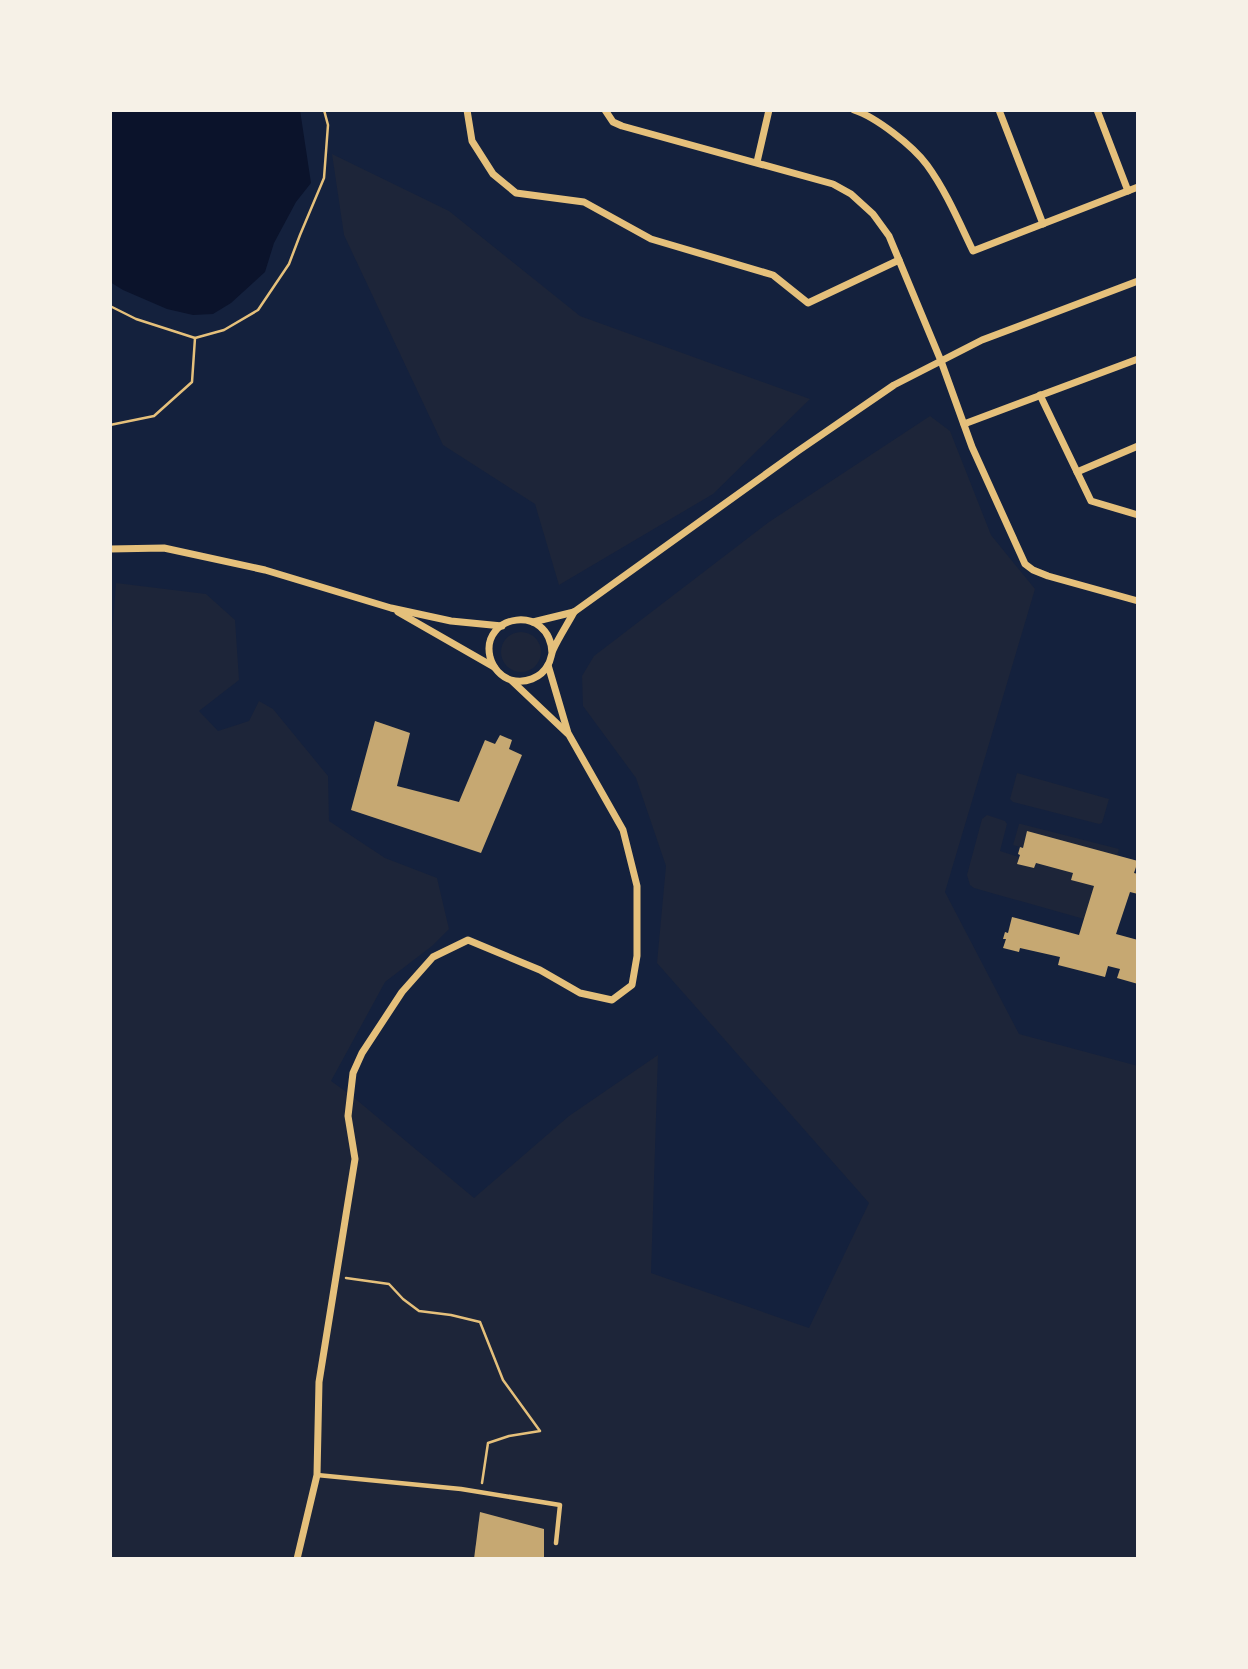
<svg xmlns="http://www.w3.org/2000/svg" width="1248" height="1669" font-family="'Noto Serif',serif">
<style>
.green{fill:#1d2539}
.water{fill:#0b132b}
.building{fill:#c6a872}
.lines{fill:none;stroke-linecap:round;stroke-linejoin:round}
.path{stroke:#e5c07b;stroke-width:2.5}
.service{stroke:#e5c07b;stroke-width:4.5}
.minor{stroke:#e5c07b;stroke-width:7}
</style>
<rect width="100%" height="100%" fill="#14213d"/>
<g class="green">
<polygon points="332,154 449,211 580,316 810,399 713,494 559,585 535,504 443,445 344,235"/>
<polygon points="930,416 950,431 991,535 1035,589 945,892 1019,1034 1138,1066 1138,1559 110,1559 110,661 116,583 206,594 235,620 239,680 199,711 218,731 249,721 259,701 273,709 328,776 329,821 385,858 437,878 449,929 432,946 385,982 331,1081 352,1096 474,1198 569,1116 658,1055 651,1273 809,1328 869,1203 657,963 666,866 636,778 583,706 582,676 594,656 769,522"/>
<circle cx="521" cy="652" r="20"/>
<polygon points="1017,773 1109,799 1102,823 1099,824 1013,802 1010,799"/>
<polygon points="987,815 1005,821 1007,824 1000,851 1019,857 1018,864 1034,868 1036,863 1073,873 1094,886 1084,919 974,888 970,885 967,875 982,819"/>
<polygon points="1019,824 1021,824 1119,849 1117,856 1027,832 1023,848 1013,845"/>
</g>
<polygon class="water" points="110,110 300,110 311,183 296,202 274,243 265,272 231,303 213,314 193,315 167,309 123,290 110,282"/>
<g class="building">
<polygon points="375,721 410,733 397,786 459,802 485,740 495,744 500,735 512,740 509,749 522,755 481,853 351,810"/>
<polygon points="1027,831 1138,861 1134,873 1138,874 1138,894 1130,892 1116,934 1138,940 1138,984 1117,978 1120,969 1108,966 1105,977 1058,965 1060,957 1020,948 1019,952 1003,948 1006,939 1003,939 1005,932 1008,933 1012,917 1079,935 1094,886 1071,880 1073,873 1036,863 1034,868 1017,864 1020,855 1018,854 1020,847 1023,848"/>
<polygon points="480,1512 544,1529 544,1559 474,1559"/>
</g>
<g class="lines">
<g class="path">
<polyline points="110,306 136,319 195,338 224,330 258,310 289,264 300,235 324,178 328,125 324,110"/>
<polyline points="110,425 154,416 192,382 195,338"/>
<polyline points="346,1278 389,1284 403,1299 419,1311 451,1315 480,1322 503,1380 540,1431 509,1436 488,1443 482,1483"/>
</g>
<polyline class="service" points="317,1475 461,1489 560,1505 556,1543"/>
<g class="minor">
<polyline points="467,110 472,141 493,174 516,193 584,202 651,239 773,275 808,303 899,260"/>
<polyline points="605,110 613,122 622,126 833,184 851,194 873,214 889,236 941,361 972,447 1025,564 1033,570 1048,576 1138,601"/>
<path d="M854,110C876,117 913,146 927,165C946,191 959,222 973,251L1138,187"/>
<polyline points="999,110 1043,224"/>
<polyline points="1097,110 1128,191"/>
<polyline points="757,162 769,110"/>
<polyline points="1040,395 1091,501 1138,515"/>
<polyline points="964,424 1138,359"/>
<polyline points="1077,472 1138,446"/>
<polyline points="110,549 164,548 265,570 391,608 451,621 502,626"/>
<polyline points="398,612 494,667"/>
<polyline points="533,622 574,612 798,451 894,385 982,340 1138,281"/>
<path d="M552,653C550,603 480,614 490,657C493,668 501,677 511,680C525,684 541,678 548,665C551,660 551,655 553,650C559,637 567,625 574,612"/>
<polyline points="512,681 567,733"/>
<polyline points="297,1559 317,1475 319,1382 355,1159 348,1116 353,1073 362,1053 402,992 433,957 468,940 540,970 580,993 612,1000 632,985 637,956 637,886 623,830 568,733 548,665"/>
</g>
</g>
<rect width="1248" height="1669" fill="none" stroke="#f6f1e7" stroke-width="224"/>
</svg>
